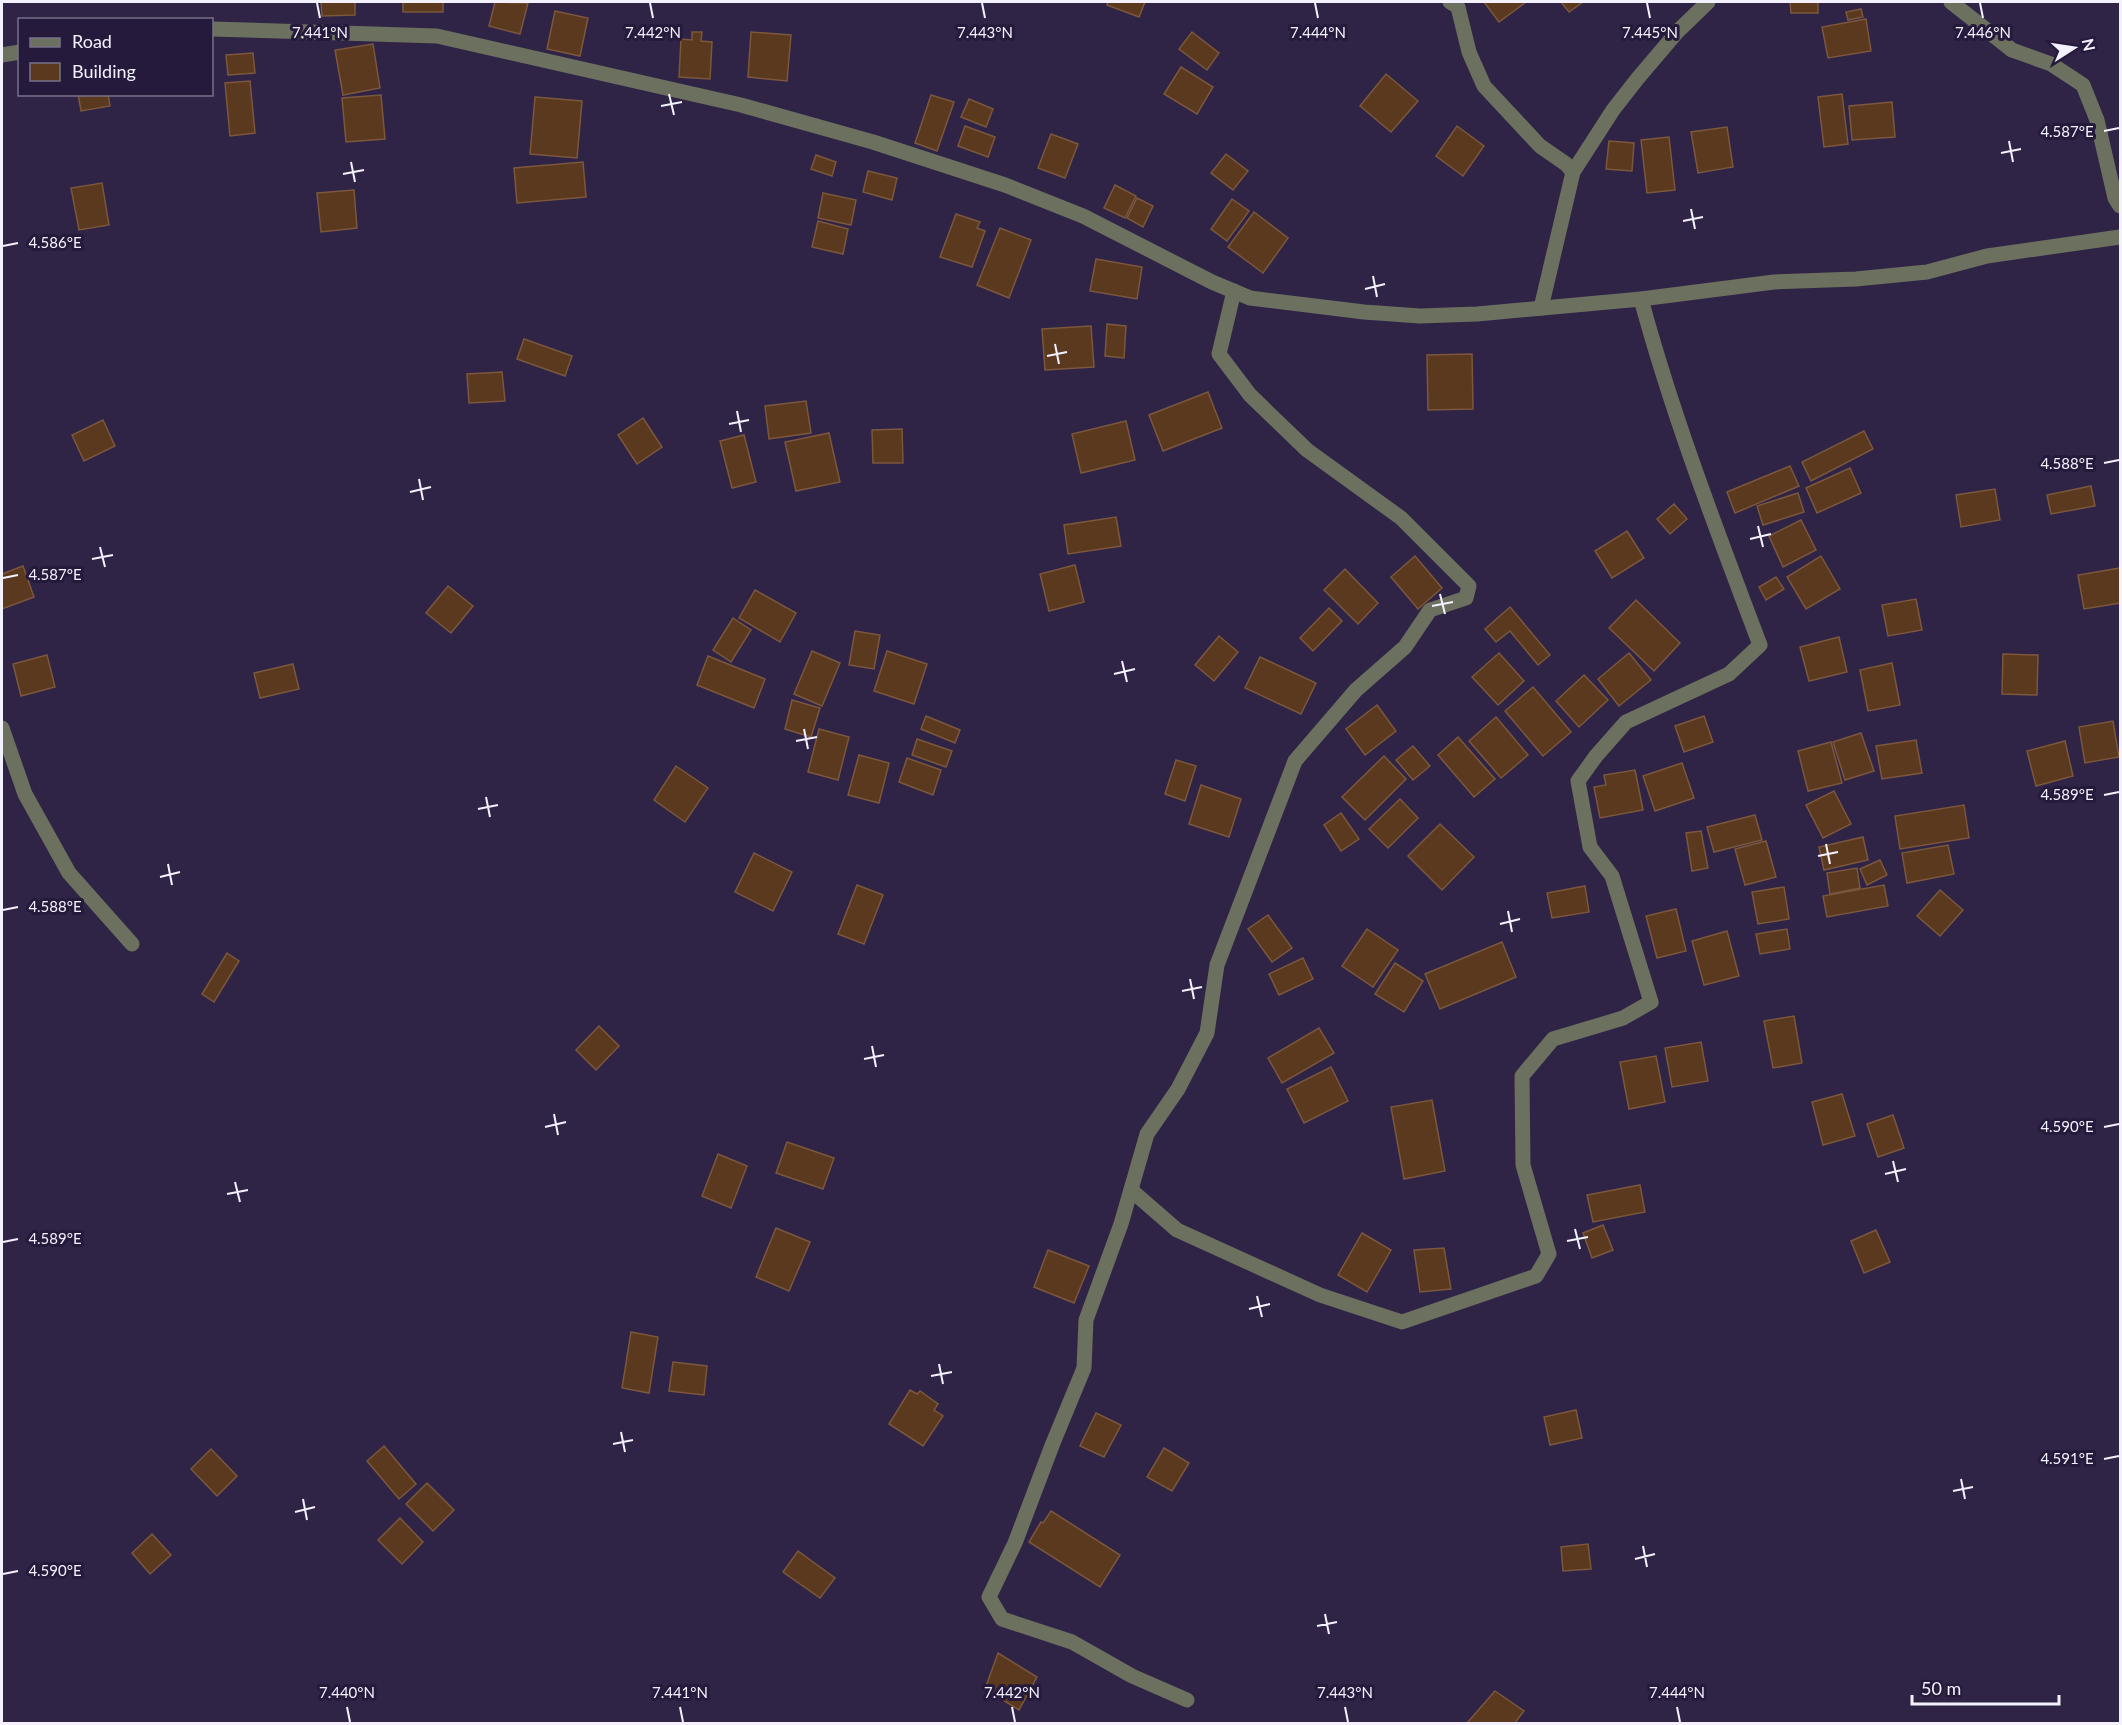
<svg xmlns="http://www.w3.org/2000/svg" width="2122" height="1725" font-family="Lato,sans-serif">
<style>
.building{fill:#5a391f;stroke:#7b573d;stroke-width:1.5}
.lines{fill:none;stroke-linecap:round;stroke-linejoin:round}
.street{stroke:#6c705e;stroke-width:15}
.ticks{fill:none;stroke:#f4f1fe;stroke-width:2}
.ticks-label{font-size:15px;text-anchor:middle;fill:#f4f1fe;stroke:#251a3b;stroke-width:6;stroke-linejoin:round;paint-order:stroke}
</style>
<rect width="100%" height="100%" fill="#2f2446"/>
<g class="building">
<polygon points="321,2 355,2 355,15 322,16"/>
<rect x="403" y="2" width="40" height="10"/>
<polygon points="495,2 528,3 520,34 489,26"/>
<polygon points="1108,2 1145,2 1139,17 1107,5"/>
<polygon points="1484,2 1526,2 1499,22"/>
<polygon points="1561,2 1583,2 1569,12"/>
<polygon points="1790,2 1818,2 1818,13 1791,13"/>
<polygon points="1861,9 1863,17 1848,20 1846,12"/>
<polygon points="555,11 588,18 580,56 547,49"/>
<polygon points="1866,19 1871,51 1828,58 1822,27"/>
<polygon points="692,32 702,32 701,41 712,42 710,79 679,77 681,39 692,40"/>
<polygon points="751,32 791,35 787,81 748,77"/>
<polygon points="1192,32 1219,53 1207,70 1179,49"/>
<polygon points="373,44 380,88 343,95 335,50"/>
<polygon points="253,53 255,73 228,75 226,55"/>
<polygon points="1181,67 1213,87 1197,114 1164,94"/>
<polygon points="1386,74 1418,101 1391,132 1360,106"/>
<polygon points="250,81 255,133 230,136 225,83"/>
<polygon points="78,94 108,94 110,106 81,111"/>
<polygon points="1842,94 1848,144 1824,147 1818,97"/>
<polygon points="381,95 385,139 346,142 342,98"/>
<polygon points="931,95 954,102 937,151 915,143"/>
<polygon points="535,97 582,101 577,158 530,154"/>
<polygon points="969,99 993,109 986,127 961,117"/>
<polygon points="1892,102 1895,137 1852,140 1849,106"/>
<polygon points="965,126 995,137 988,157 958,146"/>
<polygon points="1457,126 1484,146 1463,176 1436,156"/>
<polygon points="1727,127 1733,167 1698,173 1691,132"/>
<polygon points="1051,134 1078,144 1065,178 1038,168"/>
<polygon points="1669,137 1675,190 1647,193 1641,140"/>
<polygon points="1609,141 1634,143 1632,171 1606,169"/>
<polygon points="1226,154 1248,171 1233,190 1211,173"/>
<polygon points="816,155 836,162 832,176 811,169"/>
<polygon points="583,162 586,197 517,203 514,168"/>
<polygon points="868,171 897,178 892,200 863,192"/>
<polygon points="102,183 109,225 79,230 71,188"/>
<polygon points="1115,185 1136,196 1125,218 1104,208"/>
<polygon points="354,190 357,228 321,232 317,193"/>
<polygon points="823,193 856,200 851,225 818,218"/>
<polygon points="1137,198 1153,206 1143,227 1127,218"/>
<polygon points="1232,199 1249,211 1227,241 1211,229"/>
<polygon points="1254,212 1288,238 1263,273 1228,247"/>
<polygon points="956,214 980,222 977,228 985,231 972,267 940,257"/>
<polygon points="818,221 848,229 843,254 812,247"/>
<polygon points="1000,228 1031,240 1009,298 977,285"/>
<polygon points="1096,259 1142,267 1137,299 1090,291"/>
<polygon points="1107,324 1126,326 1124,358 1105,356"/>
<polygon points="1091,326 1094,367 1045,370 1042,329"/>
<polygon points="524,339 572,356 565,376 517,359"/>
<polygon points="1472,354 1473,409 1428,410 1427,355"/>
<polygon points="502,372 505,401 469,403 467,374"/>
<polygon points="1208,392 1222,428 1163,451 1149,415"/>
<polygon points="806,401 811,433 769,439 765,406"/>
<polygon points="643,418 662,447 637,464 618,435"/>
<polygon points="103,420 115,446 84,461 72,435"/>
<polygon points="1126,421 1135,460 1081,473 1072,434"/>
<polygon points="902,429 903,463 873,463 872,430"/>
<polygon points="1864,431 1873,449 1811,481 1802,462"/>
<polygon points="829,433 840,482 796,491 785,442"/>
<polygon points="744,435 756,482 732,488 720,441"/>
<polygon points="1790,466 1799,486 1735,513 1727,492"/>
<polygon points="1850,468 1861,493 1817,513 1806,488"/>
<polygon points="2091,486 2095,506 2051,514 2047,495"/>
<polygon points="1995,489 2000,520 1961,527 1956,495"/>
<polygon points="1798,493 1804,512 1763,525 1757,506"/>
<polygon points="1674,504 1687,519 1670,534 1657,519"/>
<polygon points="1116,517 1121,546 1068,554 1064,525"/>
<polygon points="1801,520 1816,550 1783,567 1769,536"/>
<polygon points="1627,531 1644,558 1612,578 1595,551"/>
<polygon points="1415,556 1442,588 1418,609 1391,577"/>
<polygon points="1821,556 1840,589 1806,609 1787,577"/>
<polygon points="1075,565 1084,602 1049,611 1040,574"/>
<polygon points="23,566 34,597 2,609 2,574"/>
<polygon points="2120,568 2120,603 2084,609 2078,575"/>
<polygon points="1345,569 1378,603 1358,624 1324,590"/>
<polygon points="1776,577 1784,589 1766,600 1759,587"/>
<polygon points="448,586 473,606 451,633 426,613"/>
<polygon points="755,590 796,613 780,642 739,618"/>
<polygon points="1916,599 1922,630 1888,636 1882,605"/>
<polygon points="1636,600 1680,643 1654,671 1609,628"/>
<polygon points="1510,607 1550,655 1538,665 1510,631 1496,642 1485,629"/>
<polygon points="1329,608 1342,621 1313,651 1300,638"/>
<polygon points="733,618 751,630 731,662 713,650"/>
<polygon points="855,631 880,635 874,669 849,665"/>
<polygon points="1219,636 1238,652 1214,681 1195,665"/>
<polygon points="1839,637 1847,672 1809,681 1800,647"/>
<polygon points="812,651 840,663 822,706 794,694"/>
<polygon points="887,651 927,664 914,704 874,691"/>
<polygon points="1499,653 1524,681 1498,705 1472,677"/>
<polygon points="1629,653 1651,680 1619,706 1598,679"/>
<polygon points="2003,654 2038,655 2037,695 2002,694"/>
<polygon points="47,655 55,687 21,696 13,664"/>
<polygon points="708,656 765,679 754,708 697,685"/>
<polygon points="1260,657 1316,683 1301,714 1245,688"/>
<polygon points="1892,663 1900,705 1868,711 1860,670"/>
<polygon points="293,664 299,689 260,698 254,673"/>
<polygon points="1584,675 1608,700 1579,727 1556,701"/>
<polygon points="1533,687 1571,732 1543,756 1505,711"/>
<polygon points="792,700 820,708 811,737 785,729"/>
<polygon points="1377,705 1396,731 1365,755 1346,729"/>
<polygon points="926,716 960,730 955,743 921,729"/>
<polygon points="1704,716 1713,742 1684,752 1675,726"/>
<polygon points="1496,717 1528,755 1501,778 1469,741"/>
<polygon points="2113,721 2119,757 2085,763 2079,727"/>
<polygon points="819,729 849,737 838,780 808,772"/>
<polygon points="1861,733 1874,771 1845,780 1833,742"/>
<polygon points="1458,737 1495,779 1474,797 1438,755"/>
<polygon points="917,739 952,751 946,767 912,755"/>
<polygon points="1916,740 1922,773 1882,779 1876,746"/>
<polygon points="2065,741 2073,776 2036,786 2027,751"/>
<polygon points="1831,742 1842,783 1808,791 1798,751"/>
<polygon points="1413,746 1430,766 1413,780 1396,760"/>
<polygon points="859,755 889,763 879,803 848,795"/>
<polygon points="1384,756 1406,779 1365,820 1342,797"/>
<polygon points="907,758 941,770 933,795 899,782"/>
<polygon points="1176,760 1196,766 1185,801 1165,794"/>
<polygon points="1682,763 1694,798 1655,811 1643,776"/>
<polygon points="676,766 708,788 685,822 654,800"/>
<polygon points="1635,770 1643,810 1600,818 1594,787 1606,785 1604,775"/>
<polygon points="1201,785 1241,799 1229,837 1189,824"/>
<polygon points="1834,791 1851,824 1823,838 1806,805"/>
<polygon points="1400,799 1418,818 1388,848 1369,829"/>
<polygon points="1964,805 1969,838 1900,849 1895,816"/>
<polygon points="1341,813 1359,839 1341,851 1324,825"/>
<polygon points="1755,815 1762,840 1714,852 1707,827"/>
<polygon points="1440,824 1474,857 1442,890 1408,856"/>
<polygon points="1701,831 1708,868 1692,871 1686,833"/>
<polygon points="1863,837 1868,860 1824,870 1819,847"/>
<polygon points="1766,841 1776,877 1745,885 1735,849"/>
<polygon points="1948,845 1954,874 1907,883 1902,853"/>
<polygon points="754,853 792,872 773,911 735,892"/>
<polygon points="1880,860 1887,875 1867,885 1860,869"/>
<polygon points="1857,868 1860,888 1830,894 1827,873"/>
<polygon points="857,885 883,895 864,944 838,934"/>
<polygon points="1884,885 1888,906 1827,917 1823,896"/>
<polygon points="1585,886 1589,912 1552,918 1547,893"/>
<polygon points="1784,887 1789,919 1758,924 1752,892"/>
<polygon points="1940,890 1963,910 1940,936 1917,916"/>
<polygon points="1676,909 1686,951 1657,958 1646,916"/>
<polygon points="1268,915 1292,948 1272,962 1248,929"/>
<polygon points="1367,929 1398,950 1373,987 1342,966"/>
<polygon points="1787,929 1790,949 1760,954 1756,934"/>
<polygon points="1727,931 1739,976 1704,985 1692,941"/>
<polygon points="1502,942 1516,977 1440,1009 1425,974"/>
<polygon points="227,953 239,961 214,1002 202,994"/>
<polygon points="1303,958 1313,979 1279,995 1269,974"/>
<polygon points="1395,963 1423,981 1404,1012 1375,994"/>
<polygon points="1794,1016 1802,1063 1773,1068 1764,1021"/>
<polygon points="599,1026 619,1046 596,1070 576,1050"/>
<polygon points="1319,1028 1334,1053 1282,1083 1268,1058"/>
<polygon points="1701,1042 1708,1081 1672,1087 1665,1048"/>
<polygon points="1656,1056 1665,1102 1629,1109 1620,1062"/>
<polygon points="1331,1067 1348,1101 1304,1123 1287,1089"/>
<polygon points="1842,1094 1855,1136 1823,1145 1812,1102"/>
<polygon points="1432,1100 1445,1171 1404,1179 1391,1107"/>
<polygon points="1893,1115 1904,1148 1878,1157 1867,1124"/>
<polygon points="787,1142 834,1158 823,1189 776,1173"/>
<polygon points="718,1154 747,1166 731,1208 702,1196"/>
<polygon points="1640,1185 1645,1212 1593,1222 1587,1195"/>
<polygon points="1603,1225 1613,1250 1592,1258 1583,1233"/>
<polygon points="776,1228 810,1242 789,1291 756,1277"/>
<polygon points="1876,1230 1890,1262 1864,1273 1851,1241"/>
<polygon points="1362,1233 1391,1250 1367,1292 1338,1275"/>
<polygon points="1444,1248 1451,1289 1420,1292 1414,1250"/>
<polygon points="1048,1250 1089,1266 1074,1303 1034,1287"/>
<polygon points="631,1332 658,1337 649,1393 622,1388"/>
<polygon points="673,1362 707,1366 704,1395 669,1391"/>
<polygon points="910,1390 917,1394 920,1391 938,1404 934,1410 943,1416 923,1446 889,1424"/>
<polygon points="1576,1410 1582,1438 1550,1445 1544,1417"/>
<polygon points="1096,1413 1121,1425 1104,1457 1080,1446"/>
<polygon points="384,1446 416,1484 399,1499 367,1461"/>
<polygon points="1164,1448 1189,1463 1172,1491 1147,1477"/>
<polygon points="211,1449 237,1476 217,1496 191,1469"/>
<polygon points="427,1483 454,1510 433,1531 406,1504"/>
<polygon points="1051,1511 1120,1555 1100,1587 1029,1542 1041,1522 1043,1523"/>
<polygon points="400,1518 423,1542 402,1564 378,1540"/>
<polygon points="152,1534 171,1555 150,1574 132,1553"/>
<polygon points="1588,1544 1591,1569 1563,1571 1561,1547"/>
<polygon points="798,1551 835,1578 820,1598 783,1572"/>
<polygon points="998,1653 1037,1677 1019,1710 985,1689"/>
<polygon points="1495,1691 1524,1711 1514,1724 1467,1723"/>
</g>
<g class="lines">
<g class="street">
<polyline points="1450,2 1458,7 1469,52 1484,86 1540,146 1566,164 1573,172"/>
<polyline points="1951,2 2012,50 2051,64 2083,85 2097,120 2115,198 2120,206"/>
<polyline points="212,29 437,36 741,105 873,142 1005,185 1083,216 1212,282 1250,298 1364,312 1420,316 1477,314 1641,299 1774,282 1856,279 1927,272 1987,256 2120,237"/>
<polyline points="2,55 20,52"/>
<polyline points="1541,308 1573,172 1613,110 1638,78 1678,31 1708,2"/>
<polyline points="2,728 25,794 69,873 132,944"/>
<path d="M1131,1190L1177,1230L1320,1295L1402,1322L1536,1276L1549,1254L1523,1165L1522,1076L1553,1039L1623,1018L1651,1002L1612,876L1590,847L1578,781L1596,756L1626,722L1729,674L1760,645C1717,531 1673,417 1641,299"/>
<polyline points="1187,1700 1132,1676 1072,1642 1002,1619 989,1597 1015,1543 1053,1443 1084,1368 1086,1320 1121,1224 1147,1134 1178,1089 1207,1033 1217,965 1295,761 1356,690 1405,647 1430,610 1466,598 1469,586 1401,518 1307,450 1250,395 1219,354 1234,291"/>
</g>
</g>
<path class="ticks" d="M317,3L320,18M650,3L653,18M982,3L985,18M1315,3L1318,18M1647,3L1650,18M1980,3L1983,18M669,94L674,115M661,106L682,102M2104,131L2119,128M2009,141L2013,162M2001,153L2021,149M351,162L355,182M343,174L364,170M1691,209L1695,229M1683,221L1703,217M3,246L18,243M1373,276L1377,297M1365,289L1385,284M1055,344L1059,364M1047,356L1067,352M737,411L741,432M729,424L749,420M2104,463L2119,460M419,479L423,500M410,492L431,487M1758,526L1763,547M1750,539L1771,534M100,547L105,567M92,559L113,555M3,578L18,575M1440,594L1445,614M1432,606L1453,602M1122,661L1127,682M1114,674L1135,669M804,729L808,749M796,741L817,737M2104,795L2119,792M486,797L490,817M478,809L498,805M1826,844L1830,864M1818,856L1838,852M168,864L172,885M160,877L180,872M3,910L18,907M1508,911L1512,932M1500,924L1520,919M1190,979L1194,999M1182,991L1202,987M872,1046L876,1067M864,1059L884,1055M554,1114L558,1135M545,1127L566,1122M2104,1127L2119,1124M1893,1161L1898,1182M1885,1174L1906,1169M235,1182L240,1202M227,1194L248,1190M1575,1229L1580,1249M1567,1241L1588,1237M3,1242L18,1239M1257,1296L1262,1317M1249,1309L1270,1304M939,1364L943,1384M931,1376L952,1372M621,1432L625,1452M613,1444L633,1440M2104,1459L2119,1456M1961,1479L1965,1499M1953,1491L1973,1487M303,1499L307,1520M295,1512L315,1507M1643,1546L1647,1567M1635,1559L1655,1554M3,1574L18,1571M1325,1614L1329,1634M1317,1626L1337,1622M347,1707L350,1722M680,1707L683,1722M1012,1707L1015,1722M1345,1707L1348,1722M1677,1707L1680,1722"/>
<g class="ticks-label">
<text x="320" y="38">7.441°N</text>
<text x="653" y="38">7.442°N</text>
<text x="985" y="38">7.443°N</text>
<text x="1318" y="38">7.444°N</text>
<text x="1650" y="38">7.445°N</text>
<text x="1983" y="38">7.446°N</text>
<text x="2067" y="137">4.587°E</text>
<text x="55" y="248">4.586°E</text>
<text x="2067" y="469">4.588°E</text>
<text x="55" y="580">4.587°E</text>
<text x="2067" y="800">4.589°E</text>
<text x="55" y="912">4.588°E</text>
<text x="2067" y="1132">4.590°E</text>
<text x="55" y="1244">4.589°E</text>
<text x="2067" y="1464">4.591°E</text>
<text x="55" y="1576">4.590°E</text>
<text x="347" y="1698">7.440°N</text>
<text x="680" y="1698">7.441°N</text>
<text x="1012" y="1698">7.442°N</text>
<text x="1345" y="1698">7.443°N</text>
<text x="1677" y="1698">7.444°N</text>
</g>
<rect width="2122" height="1725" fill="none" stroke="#f4f1fe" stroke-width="6"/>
<rect x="18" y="18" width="195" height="78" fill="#251a3b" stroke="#787089" stroke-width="1.5"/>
<rect x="30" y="38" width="30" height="9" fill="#6c705e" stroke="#787089" stroke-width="1.5"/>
<text x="72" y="48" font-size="18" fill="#f4f1fe">Road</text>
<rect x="30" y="63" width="30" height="18" fill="#5a391f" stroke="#787089" stroke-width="1.5"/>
<text x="72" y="78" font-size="18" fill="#f4f1fe">Building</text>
<g transform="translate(2074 48) rotate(78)" stroke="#251a3b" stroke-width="4.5" paint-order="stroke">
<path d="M0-4.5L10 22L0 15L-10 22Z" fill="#f4f1fe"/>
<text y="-9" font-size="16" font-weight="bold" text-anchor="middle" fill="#f4f1fe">N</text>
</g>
<path d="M1912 1695v9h147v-9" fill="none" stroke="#f4f1fe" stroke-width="3"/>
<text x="1921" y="1695" font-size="18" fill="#f4f1fe" stroke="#251a3b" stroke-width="4.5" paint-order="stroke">50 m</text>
</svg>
